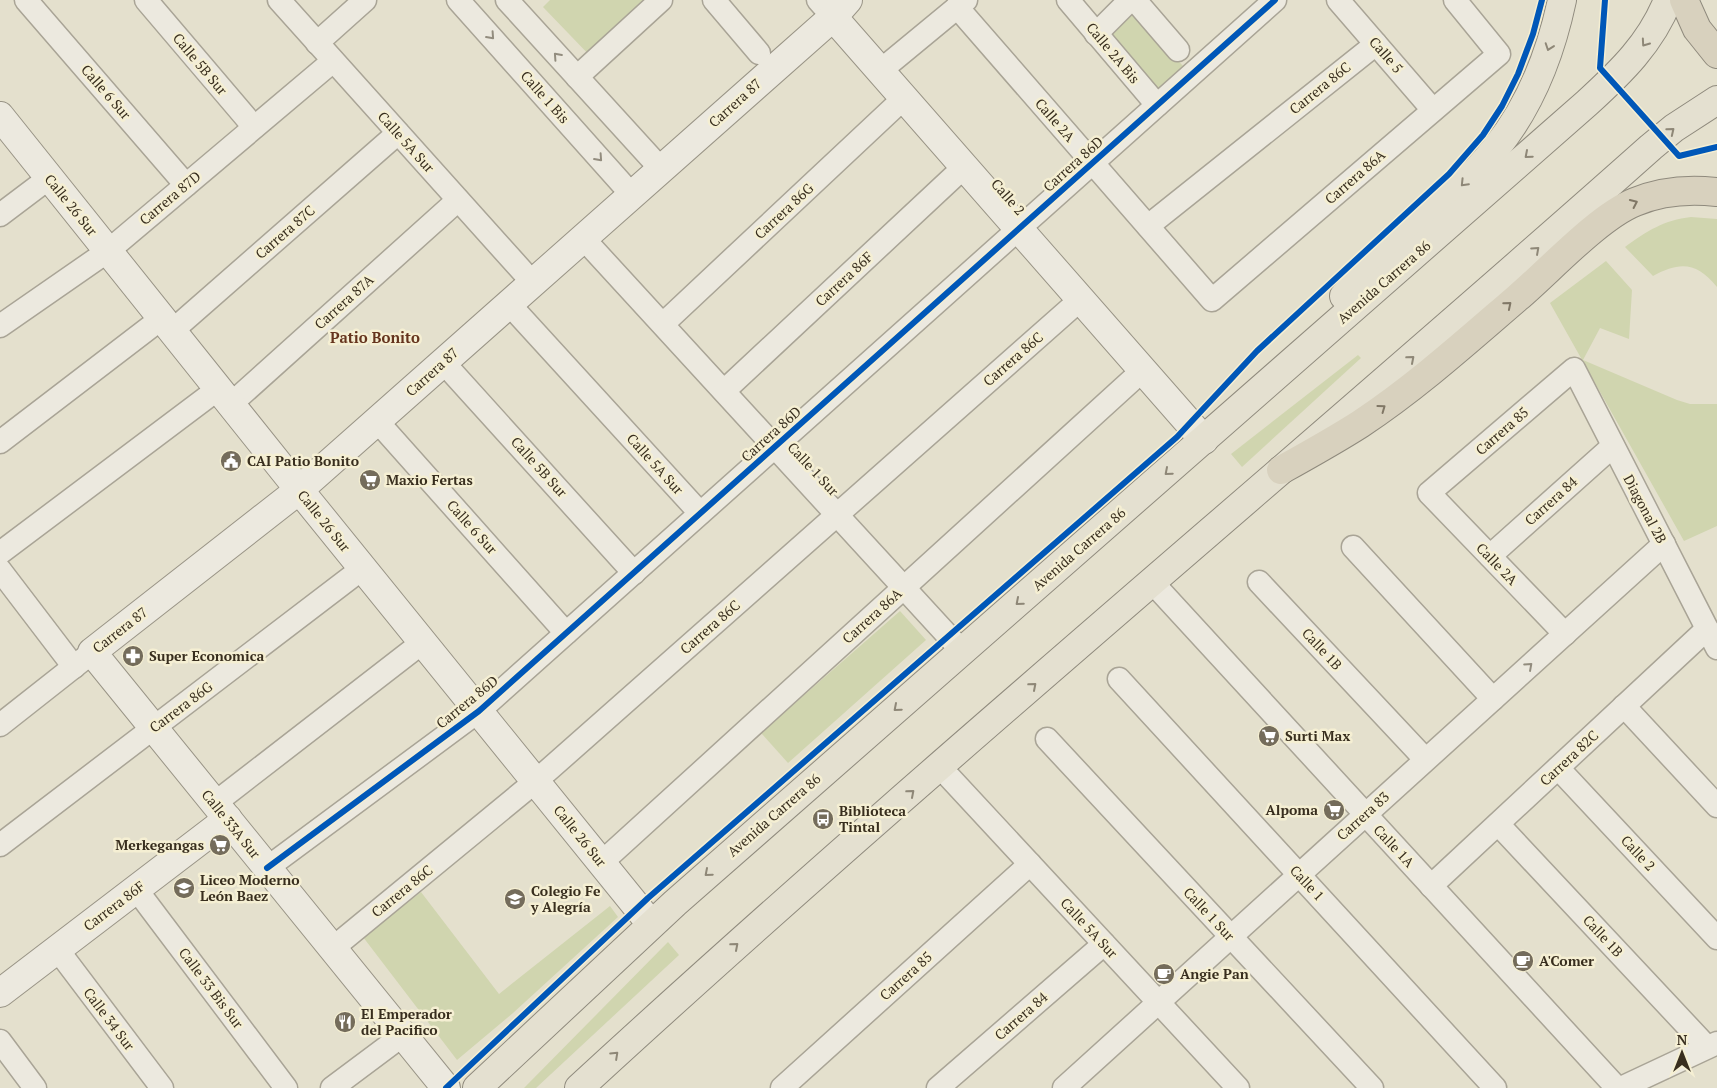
<svg xmlns="http://www.w3.org/2000/svg" width="1717" height="1088" font-family="'PT Serif',serif">
<style>
.green{fill:#d0d5af}
.lines{fill:none;stroke-linecap:round;stroke-linejoin:round}
.street-casing{stroke:#a9a496;stroke-width:25}
.secondary-casing{stroke:#999486;stroke-width:30}
.primary-casing{stroke:#8f8a7d;stroke-width:30}
.highway-casing{stroke:#8f8a7d;stroke-width:30}
.street{stroke:#ece9df;stroke-width:22}
.secondary{stroke:#ece9df;stroke-width:28}
.primary{stroke:#e4e0d0;stroke-width:28}
.highway{stroke:#d8d1be;stroke-width:28}
.cycleway-casing{stroke:#f5efd3;stroke-width:9}
.cycleway{stroke:#0057b8;stroke-width:6}
.oneway{stroke:#928c7e}
.oneway2{stroke:#8e8777}
.oneway3{stroke:#807766}
.labels{text-anchor:middle;stroke-width:5;stroke-linejoin:round;paint-order:stroke}
.street-label{font-size:14px;fill:#382e1e;stroke:#f5efd3}
.poi-label{font-size:14px;font-weight:bold;fill:#382e1e;stroke:#f5efd3;text-anchor:start}
.neighbourhood-label{font-size:15px;font-weight:bold;fill:#65341e;stroke:#f5efd3}
</style>
<rect width="100%" height="100%" fill="#e4e0cd"/>
<g class="green">
<polygon points="550,0 661,0 595,61 543,7"/>
<polygon points="1133,12 1184,67 1159,91 1108,36"/>
<path d="M1691,217L1717,219V287C1697,262 1680,261 1653,276L1625,247C1647,231 1664,220 1691,217Z"/>
<polygon points="1606,261 1632,290 1629,339 1600,328 1583,360 1677,400 1690,404 1717,404 1717,526 1684,541 1550,303"/>
<polygon points="1358,355 1361,358 1242,467 1231,454"/>
<polygon points="900,611 926,640 788,763 761,733"/>
<polygon points="421,892 499,994 610,906 618,917 513,1013 457,1060 363,937"/>
<polygon points="668,942 679,955 536,1088 524,1088"/>
</g>
<g class="lines">
<g class="street-casing">
<g id="street">
<polyline points="26,0 186,185"/>
<polyline points="146,0 254,127"/>
<polyline points="279,0 533,283"/>
<polyline points="458,0 632,195"/>
<polyline points="507,0 661,169"/>
<polyline points="714,0 759,53"/>
<polyline points="818,0 833,17"/>
<polyline points="1068,0 1157,105"/>
<polyline points="1135,0 1178,50"/>
<polyline points="1338,0 1433,110"/>
<polyline points="957,7 1212,300 1499,54 1455,0"/>
<polyline points="1096,34 1130,0"/>
<polyline points="317,43 365,0"/>
<polyline points="880,71 966,0"/>
<polyline points="577,77 661,0"/>
<polyline points="0,215 49,178"/>
<polyline points="1148,226 1376,44"/>
<polyline points="583,238 962,651"/>
<polyline points="509,304 700,513"/>
<polyline points="663,324 904,98"/>
<polyline points="0,326 108,251 333,61"/>
<polyline points="172,331 398,133"/>
<polyline points="443,362 634,573"/>
<polyline points="724,391 964,167"/>
<polyline points="231,404 458,200"/>
<polyline points="377,421 566,633"/>
<polyline points="0,442 162,318"/>
<polyline points="1353,547 1493,699"/>
<polyline points="0,553 218,389"/>
<polyline points="1490,556 1613,446"/>
<polyline points="0,570 74,667"/>
<polyline points="1152,582 1617,1088"/>
<polyline points="1259,582 1425,759"/>
<polyline points="1565,634 1429,493 1574,369 1717,648"/>
<polyline points="1119,679 1495,1088"/>
<polyline points="1624,706 1717,806"/>
<polyline points="0,725 85,658"/>
<polyline points="1047,739 1372,1088"/>
<polyline points="940,767 1238,1088"/>
<polyline points="1558,768 1717,938"/>
<polyline points="215,803 423,642"/>
<polyline points="1498,824 1707,1047"/>
<polyline points="0,845 363,568"/>
<polyline points="601,863 1143,370"/>
<polyline points="267,868 479,711 1275,0"/>
<polyline points="1431,886 1707,629"/>
<polyline points="136,889 286,1088"/>
<polyline points="333,948 536,781 1081,299"/>
<polyline points="57,949 162,1088"/>
<polyline points="0,1041 35,1088"/>
<polyline points="332,1088 403,1035"/>
<polyline points="782,1088 1030,864"/>
<polyline points="938,1088 1104,944"/>
<polyline points="1064,1088 1664,544"/>
<polyline points="1621,1088 1717,1043"/>
</g>
</g>
<g class="secondary-casing">
<g id="secondary">
<polyline points="833,17 1204,440"/>
<polyline points="0,116 305,497 651,924"/>
<polyline points="0,993 228,819"/>
<polyline points="446,1088 92,652 299,490 833,17 848,0"/>
</g>
</g>
<g class="primary-casing">
<g id="primary">
<path d="M1344,296C1392,245 1452,203 1496,148C1530,106 1551,52 1562,0"/>
<path d="M477,1088L675,903L1587,103C1621,72 1651,43 1668,0"/>
<path d="M579,1088C929,766 1296,463 1651,147L1674,128L1717,100"/>
</g>
</g>
<g class="highway-casing">
<g id="highway">
<polyline points="1684,0 1697,29 1717,54"/>
<path d="M1281,470C1308,455 1335,440 1360,424C1416,387 1467,341 1517,298C1549,271 1598,217 1635,202C1661,191 1690,189 1717,192"/>
</g>
</g>
<use href="#street" class="street"/>
<use href="#secondary" class="secondary"/>
<use href="#primary" class="primary"/>
<use href="#highway" class="highway"/>
<g class="cycleway-casing">
<g id="cycleway">
<polyline points="1605,0 1600,68 1679,156 1717,147"/>
<polyline points="267,868 479,711 1275,0"/>
<polyline points="446,1088 648,898 1177,437 1257,351 1449,174 1483,135 1502,106 1518,74 1533,34 1542,0"/>
</g>
</g>
<use href="#cycleway" class="cycleway"/>
</g>
<defs><path id="oneway-chevron" d="M-2-3.5L2.5 0L-2 3.5" fill="none" stroke-width="1.6" stroke-linecap="round" stroke-linejoin="round" transform="scale(1.25)"/></defs>
<g class="oneway">
<use href="#oneway-chevron" transform="translate(491 36) rotate(48)"/>
<use href="#oneway-chevron" transform="translate(557 56) rotate(-132)"/>
<use href="#oneway-chevron" transform="translate(599 158) rotate(48)"/>
<use href="#oneway-chevron" transform="translate(1529 666) rotate(-42)"/>
</g>
<g class="oneway2">
<use href="#oneway-chevron" transform="translate(1645 43) rotate(125)"/>
<use href="#oneway-chevron" transform="translate(1549 47) rotate(109)"/>
<use href="#oneway-chevron" transform="translate(1671 131) rotate(-39)"/>
<use href="#oneway-chevron" transform="translate(1528 155) rotate(139)"/>
<use href="#oneway-chevron" transform="translate(1464 183) rotate(134)"/>
<use href="#oneway-chevron" transform="translate(1536 250) rotate(-42)"/>
<use href="#oneway-chevron" transform="translate(1411 359) rotate(-41)"/>
<use href="#oneway-chevron" transform="translate(1168 472) rotate(139)"/>
<use href="#oneway-chevron" transform="translate(1019 602) rotate(139)"/>
<use href="#oneway-chevron" transform="translate(1033 686) rotate(-41)"/>
<use href="#oneway-chevron" transform="translate(897 708) rotate(139)"/>
<use href="#oneway-chevron" transform="translate(911 793) rotate(-41)"/>
<use href="#oneway-chevron" transform="translate(708 873) rotate(139)"/>
<use href="#oneway-chevron" transform="translate(735 946) rotate(-41)"/>
<use href="#oneway-chevron" transform="translate(615 1055) rotate(-43)"/>
</g>
<g class="oneway3">
<use href="#oneway-chevron" transform="translate(1634 203) rotate(-25)"/>
<use href="#oneway-chevron" transform="translate(1508 305) rotate(-40)"/>
<use href="#oneway-chevron" transform="translate(1382 408) rotate(-36)"/>
</g>
<defs>
<g id="civic-disc" transform="scale(1.125)"><circle r="9.5" fill="#746c5b" stroke="#f5efd3"/><path d="M-.6-6.5H3V-4.5H.6V-3L4-1V1h2V6H-6V1h2V-1L-.6-3ZM-1.2 2.5V6h2.4V2.5Z" fill="#fff"/></g>
<g id="supermarket-disc" transform="scale(1.125)"><circle r="9.5" fill="#746c5b" stroke="#f5efd3"/><path d="M-6-5.5h2.5l.6 2H6L4.5 2H-2.5L-4.4-4H-6ZM-1.5 3.2a1.3 1.3 0 1 0 .1 0ZM3 3.2a1.3 1.3 0 1 0 .1 0Z" fill="#fff"/></g>
<g id="pharmacy-disc" transform="scale(1.125)"><circle r="9.5" fill="#746c5b" stroke="#f5efd3"/><path d="M-2-6h4v4h4v4h-4v4h-4v-4h-4v-4h4Z" fill="#fff"/></g>
<g id="bus-disc" transform="scale(1.125)"><circle r="9.5" fill="#746c5b" stroke="#f5efd3"/><path d="M-5-6H5V4H4V6H2V4H-2V6H-4V4H-5ZM-3.5-4V0h7V-4ZM-3.5 1.2v1.5H-2V1.2ZM2 1.2v1.5H3.5V1.2Z" fill="#fff"/></g>
<g id="school-disc" transform="scale(1.125)"><circle r="9.5" fill="#746c5b" stroke="#f5efd3"/><path d="M0-5L7-2L0 1L-7-2ZM-4 1L0 2.5L4 1V4Q0 6-4 4Z" fill="#fff"/></g>
<g id="cafe-disc" transform="scale(1.125)"><circle r="9.5" fill="#746c5b" stroke="#f5efd3"/><path d="M-5.5-4.5H6V0H3Q3 3.5 0 3.5H-2.5Q-5.5 3.5-5.5 0ZM3-3.2v2h1.7v-2ZM-6 4.5H4V6H-6Z" fill="#fff"/></g>
<g id="restaurant-disc" transform="scale(1.125)"><circle r="9.5" fill="#746c5b" stroke="#f5efd3"/><path d="M-5-6h1v4h1v-4h1v4h1v-4h1v5L-1.5 .5V6h-2V.5L-5-1ZM5-6V6H3V1.5H1.5Q1.5-4 5-6Z" fill="#fff"/></g>
</defs>
<g fill-rule="evenodd">
<use href="#civic-disc" x="231" y="461"/>
<use href="#supermarket-disc" x="370" y="480"/>
<use href="#pharmacy-disc" x="133" y="656"/>
<use href="#supermarket-disc" x="1269" y="736"/>
<use href="#supermarket-disc" x="1334" y="810"/>
<use href="#bus-disc" x="823" y="819"/>
<use href="#supermarket-disc" x="220" y="845"/>
<use href="#school-disc" x="184" y="888"/>
<use href="#school-disc" x="515" y="899"/>
<use href="#cafe-disc" x="1523" y="961"/>
<use href="#cafe-disc" x="1164" y="974"/>
<use href="#restaurant-disc" x="345" y="1022"/>
</g>
<g class="labels">
<g class="street-label">
<text transform="translate(1113 53) rotate(50)" y="5">Calle 2A Bis</text>
<text transform="translate(1386 55) rotate(49)" y="5">Calle 5</text>
<text transform="translate(200 64) rotate(50)" y="5">Calle 5B Sur</text>
<text transform="translate(1320 88) rotate(-39)" y="5">Carrera 86C</text>
<text transform="translate(106 92) rotate(49)" y="5">Calle 6 Sur</text>
<text transform="translate(545 97) rotate(48)" y="5">Calle 1 Bis</text>
<text transform="translate(735 103) rotate(-42)" y="5">Carrera 87</text>
<text transform="translate(1055 120) rotate(49)" y="5">Calle 2A</text>
<text transform="translate(406 142) rotate(48)" y="5">Calle 5A Sur</text>
<text transform="translate(1073 164) rotate(-42)" y="5">Carrera 86D</text>
<text transform="translate(1355 177) rotate(-41)" y="5">Carrera 86A</text>
<text transform="translate(1008 197) rotate(49)" y="5">Calle 2</text>
<text transform="translate(170 198) rotate(-40)" y="5">Carrera 87D</text>
<text transform="translate(71 205) rotate(51)" y="5">Calle 26 Sur</text>
<text transform="translate(784 211) rotate(-43)" y="5">Carrera 86G</text>
<text transform="translate(285 232) rotate(-41)" y="5">Carrera 87C</text>
<text transform="translate(844 279) rotate(-43)" y="5">Carrera 86F</text>
<text transform="translate(1384 282) rotate(-41)" y="5">Avenida Carrera 86</text>
<text transform="translate(344 302) rotate(-42)" y="5">Carrera 87A</text>
<text transform="translate(1013 359) rotate(-41)" y="5">Carrera 86C</text>
<text transform="translate(432 372) rotate(-42)" y="5">Carrera 87</text>
<text transform="translate(1502 431) rotate(-41)" y="5">Carrera 85</text>
<text transform="translate(771 434) rotate(-42)" y="5">Carrera 86D</text>
<text transform="translate(655 464) rotate(48)" y="5">Calle 5A Sur</text>
<text transform="translate(539 467) rotate(48)" y="5">Calle 5B Sur</text>
<text transform="translate(813 469) rotate(47)" y="5">Calle 1 Sur</text>
<text transform="translate(1551 501) rotate(-42)" y="5">Carrera 84</text>
<text transform="translate(1645 509) rotate(62)" y="5">Diagonal 2B</text>
<text transform="translate(324 521) rotate(51)" y="5">Calle 26 Sur</text>
<text transform="translate(472 527) rotate(48)" y="5">Calle 6 Sur</text>
<text transform="translate(1079 549) rotate(-41)" y="5">Avenida Carrera 86</text>
<text transform="translate(1497 564) rotate(46)" y="5">Calle 2A</text>
<text transform="translate(872 616) rotate(-42)" y="5">Carrera 86A</text>
<text transform="translate(710 627) rotate(-41)" y="5">Carrera 86C</text>
<text transform="translate(120 630) rotate(-38)" y="5">Carrera 87</text>
<text transform="translate(1322 649) rotate(47)" y="5">Calle 1B</text>
<text transform="translate(467 702) rotate(-39)" y="5">Carrera 86D</text>
<text transform="translate(181 707) rotate(-37)" y="5">Carrera 86G</text>
<text transform="translate(1569 758) rotate(-43)" y="5">Carrera 82C</text>
<text transform="translate(774 815) rotate(-41)" y="5">Avenida Carrera 86</text>
<text transform="translate(1363 816) rotate(-42)" y="5">Carrera 83</text>
<text transform="translate(231 824) rotate(51)" y="5">Calle 33A Sur</text>
<text transform="translate(580 836) rotate(51)" y="5">Calle 26 Sur</text>
<text transform="translate(1394 846) rotate(47)" y="5">Calle 1A</text>
<text transform="translate(1638 853) rotate(47)" y="5">Calle 2</text>
<text transform="translate(1307 883) rotate(47)" y="5">Calle 1</text>
<text transform="translate(402 891) rotate(-39)" y="5">Carrera 86C</text>
<text transform="translate(114 906) rotate(-37)" y="5">Carrera 86F</text>
<text transform="translate(1209 914) rotate(47)" y="5">Calle 1 Sur</text>
<text transform="translate(1089 928) rotate(47)" y="5">Calle 5A Sur</text>
<text transform="translate(1603 936) rotate(47)" y="5">Calle 1B</text>
<text transform="translate(906 976) rotate(-42)" y="5">Carrera 85</text>
<text transform="translate(211 988) rotate(53)" y="5">Calle 33 Bis Sur</text>
<text transform="translate(1021 1016) rotate(-41)" y="5">Carrera 84</text>
<text transform="translate(109 1019) rotate(53)" y="5">Calle 34 Sur</text>
</g>
<g class="poi-label">
<text x="247" y="466">CAI Patio Bonito</text>
<text x="386" y="485">Maxio Fertas</text>
<text x="149" y="661">Super Economica</text>
<text x="1285" y="741">Surti Max</text>
<text x="1318" y="815" text-anchor="end">Alpoma</text>
<text x="839" y="816">Biblioteca<tspan x="839" dy="16">Tintal</tspan></text>
<text x="204" y="850" text-anchor="end">Merkegangas</text>
<text x="200" y="885">Liceo Moderno<tspan x="200" dy="16">León Baez</tspan></text>
<text x="531" y="896">Colegio Fe<tspan x="531" dy="16">y Alegría</tspan></text>
<text x="1539" y="966">A'Comer</text>
<text x="1180" y="979">Angie Pan</text>
<text x="361" y="1019">El Emperador<tspan x="361" dy="16">del Pacifico</tspan></text>
</g>
<g class="neighbourhood-label">
<text x="375" y="343">Patio Bonito</text>
</g>
</g>
<g transform="translate(1682 1053)" stroke="#f5efd3" stroke-width="4" paint-order="stroke">
<path d="M0-4L9 19L0 12L-9 19Z" fill="#382e1e"/>
<text y="-8" font-size="14" font-weight="bold" text-anchor="middle" fill="#382e1e">N</text>
</g>
</svg>
